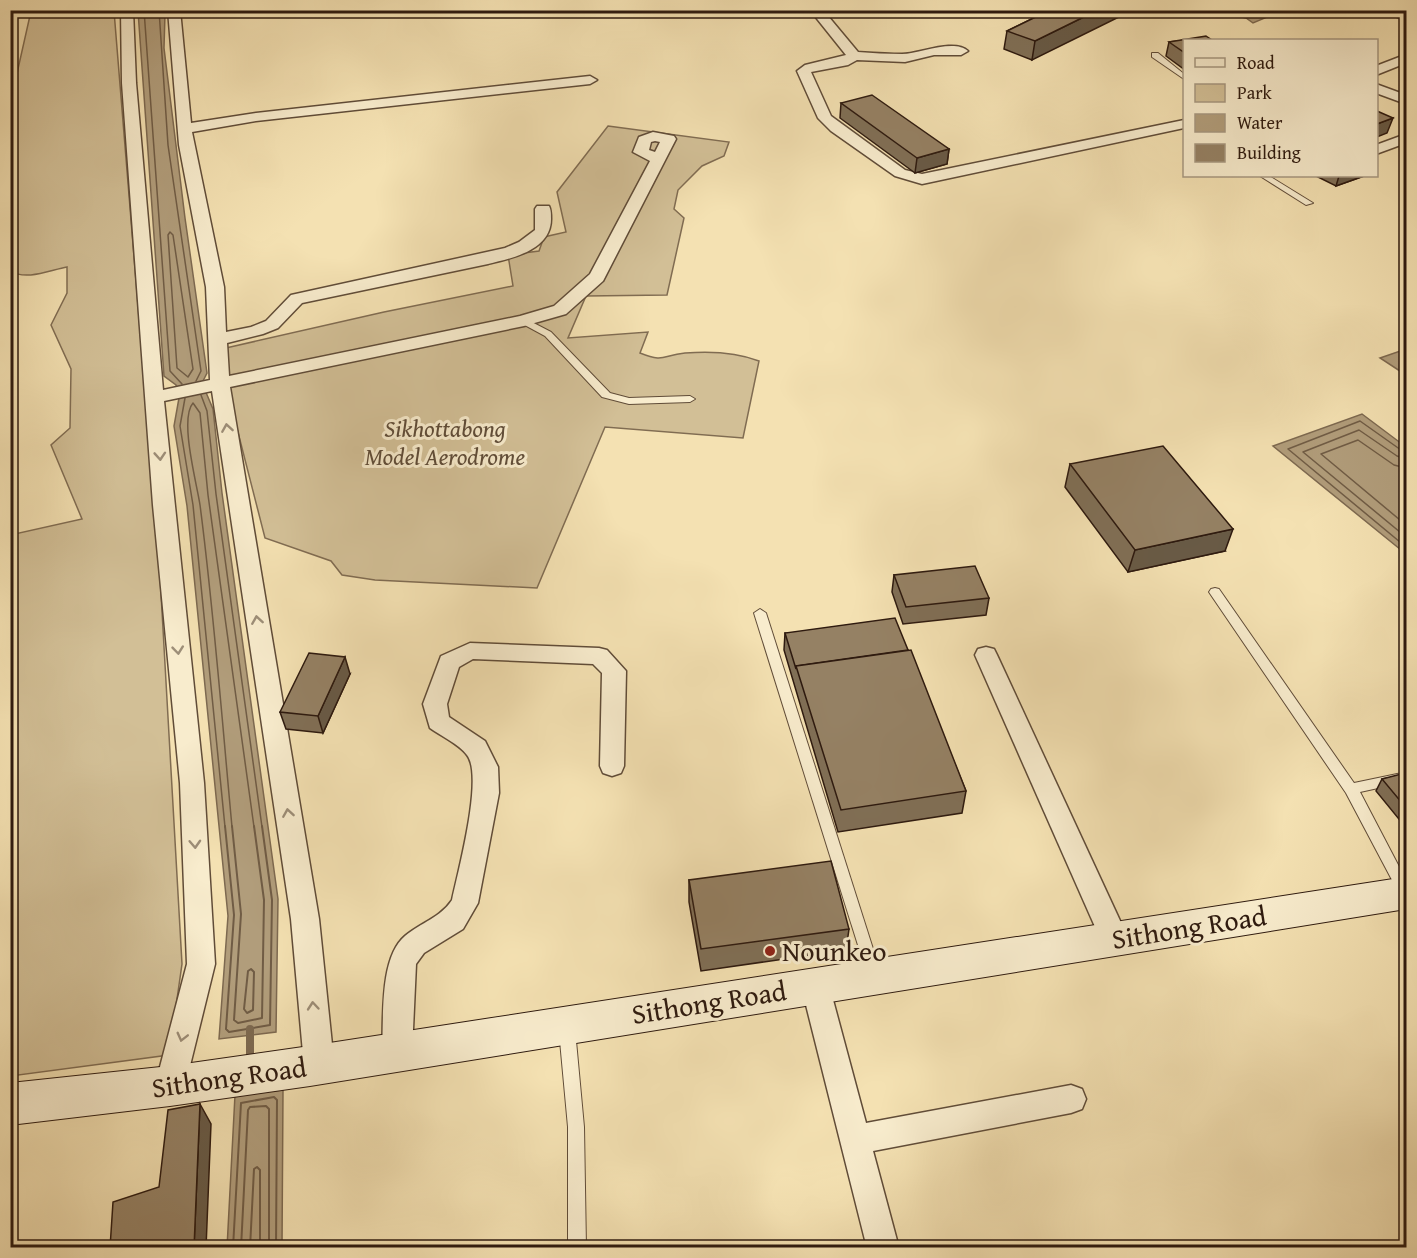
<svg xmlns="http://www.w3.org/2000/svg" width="1417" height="1258" font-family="'Gentium Book Plus',serif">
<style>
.green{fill:#d2bf96;stroke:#806c52;stroke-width:1.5}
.water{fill:#b19d7b;stroke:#7d6950;stroke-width:1.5}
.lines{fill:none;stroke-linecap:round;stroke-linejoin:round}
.shore-far1{stroke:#705c45;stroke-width:1.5}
.shore{stroke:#705c45;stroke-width:2}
.stream{stroke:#7d6950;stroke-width:8}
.lane-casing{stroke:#604c38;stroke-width:2}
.street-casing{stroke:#604c38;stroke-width:3}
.secondary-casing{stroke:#2e1a0f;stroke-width:2}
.lane{fill:#f8eccd;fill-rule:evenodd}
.street{fill:#f8eccd;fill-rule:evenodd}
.secondary{fill:#f8eccd;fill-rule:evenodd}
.wall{fill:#806f56;stroke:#2e1a0f;stroke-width:1.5}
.shaded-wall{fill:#685a46;stroke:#2e1a0f;stroke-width:1.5}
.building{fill:#958164;stroke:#2e1a0f;stroke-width:1.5}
.oneway{stroke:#9d8e78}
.poi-dot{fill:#8f2418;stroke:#f8eccd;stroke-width:2}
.labels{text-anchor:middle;stroke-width:6;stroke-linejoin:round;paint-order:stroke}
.park-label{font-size:24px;font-style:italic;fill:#5f4c38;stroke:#f8eccd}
.near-street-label{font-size:28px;fill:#2e1a0f;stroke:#f8eccd}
.near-poi-label{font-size:28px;fill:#2e1a0f;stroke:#f8eccd;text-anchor:start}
</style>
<rect width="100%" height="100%" fill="#f4e1b2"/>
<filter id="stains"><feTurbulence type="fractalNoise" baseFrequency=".00333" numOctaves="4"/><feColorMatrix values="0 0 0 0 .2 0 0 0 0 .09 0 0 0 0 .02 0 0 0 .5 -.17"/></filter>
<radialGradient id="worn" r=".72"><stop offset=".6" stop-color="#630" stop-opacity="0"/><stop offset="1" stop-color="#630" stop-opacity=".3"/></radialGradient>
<g class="green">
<path d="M31,11H114L160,576L182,964L169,1055L11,1076L10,535L82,519L51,445L70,428L71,369L51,325L67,293V267C50,270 26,281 11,271V100Z"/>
<path d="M608,126L729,142L724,156L702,166L678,190L674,209L684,218L667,295L586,296L568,338L648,332L640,353C665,363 662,355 685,353C711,351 736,352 759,361L743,438L605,427L537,588L375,580L342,575L331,561L265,538L217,350L384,312L513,286L508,255L539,251L544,237L566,232L557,192Z"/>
</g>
<g class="water">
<polygon points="138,11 164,11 165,14 164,48 185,218 207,373 202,383 213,409 222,493 278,899 276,1032 219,1039 228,916 187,506 174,426 179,398 176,385 164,376"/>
<polygon points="1277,11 1279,12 1253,23 1246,18 1212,11"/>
<polygon points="1406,349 1406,375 1380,358"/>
<polygon points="1362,414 1406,447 1406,554 1273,446"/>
<polygon points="283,1090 282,1247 227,1248 235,1095"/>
</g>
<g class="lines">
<g class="shore-far1">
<polyline points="144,10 170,371 182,384"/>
<polyline points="159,10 168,145 201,371 196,381"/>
<polygon points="170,232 173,235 193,369 188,377 177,368 168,235"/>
<polyline points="201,395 207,411 216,494 262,827"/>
<polyline points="185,398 180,426 193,505 225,827"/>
<polyline points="1406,451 1401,450 1360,421 1288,449 1406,547"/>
<polyline points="1406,459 1397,456 1359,430 1303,452 1406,537"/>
<polyline points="1406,468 1394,465 1358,440 1321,454 1406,525"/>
<path d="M232,827C222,720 214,612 200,505C197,484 179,419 193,403L200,413L208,495L254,827"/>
</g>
<g class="shore">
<polyline points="225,826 234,915 226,1029 229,1032 270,1025 272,900 262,826"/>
<polyline points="232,826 241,914 234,1020 238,1023 262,1018 264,900 254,826"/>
<polygon points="251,969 254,972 253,1010 247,1013 244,1009 248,971"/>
<polyline points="233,1248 241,1103 274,1097 277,1100 276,1248"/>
<polyline points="241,1248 248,1110 250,1107 266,1106 269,1109 269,1248"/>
<polyline points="250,1248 254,1169 257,1167 260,1170 260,1248"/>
</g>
<polyline class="stream" points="250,1029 250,1061"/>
<g class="lane-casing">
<g id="lane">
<polygon points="1152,53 1158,53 1184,74 1184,79 1152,57"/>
<polygon points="1260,176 1269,176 1313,203 1306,205"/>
<polygon points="524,318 551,332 610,393 629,398 690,396 695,399 690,402 629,404 602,397 545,336 521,323 519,321"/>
<polygon points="1215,588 1219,589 1354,783 1402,773 1406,774 1406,785 1401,783 1360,792 1406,880 1406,899 1401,897 1346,793 1211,595 1209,592 1211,589"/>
<polygon points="760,609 766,613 881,974 879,979 874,981 869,979 867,974 754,613"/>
<polygon points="567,1023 572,1025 575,1030 584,1127 586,1248 568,1248 568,1127 559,1030 562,1025"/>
</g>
</g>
<g class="street-casing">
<g id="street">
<path d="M121,10H133L136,83L163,390L210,380L206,287L179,145L168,10H180L191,123L256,113L590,76L597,80L590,84L256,121L192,132L224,287L226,332L251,327L266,321L291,295L505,248L519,242L535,230V209L537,206H549C551,210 551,213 551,219C551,250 513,258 488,264L302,303L278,328L263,334L227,343L229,376L520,316L554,306L590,274L650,161L633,152L639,137L653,132L674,136L676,139L603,281L566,314L524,326L230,387L319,919L334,1064L329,1074L319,1077L309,1074L304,1064L291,919L212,391L164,401L204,783L215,964L185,1086L180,1096L170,1100L160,1096L155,1086L187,964L180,783L153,505L122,83ZM655,141L660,142L655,152L649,150L651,142Z"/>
<path d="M810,10H823L858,52C873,53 887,54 902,54C919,54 954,38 968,51L961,55H934L905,62L857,60L848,65L811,72L831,116L905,170L922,174L1184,120V128L922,184L895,176L831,131L818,118L797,71L805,65L846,55Z"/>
<polygon points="1386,10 1406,12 1406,20 1387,13"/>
<polygon points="1402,56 1406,57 1406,63 1376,75 1376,66"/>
<polygon points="1376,84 1406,95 1406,104 1376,93"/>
<polygon points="1406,134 1406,143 1376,154 1376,145"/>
<path d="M470,643L599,648L607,650L626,671L624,766L621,773L612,776L603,773L600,766L602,673L593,664L473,659L459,667L447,704L449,717L485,741L498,767L499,793L478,903L463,929L424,953L416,964L412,1051L407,1060L397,1064L387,1060L382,1051C384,1019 379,958 405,936C422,922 440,918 452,900C458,872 484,776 467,755C459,744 441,736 430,728L423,704L441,656Z"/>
<polygon points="986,647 994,649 997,655 1128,938 1124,946 1114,950 1104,946 1100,938 975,655 978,649"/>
<polygon points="1406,882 1406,905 1397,902 1393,894 1397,885"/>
<polygon points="815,973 825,976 829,985 866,1123 1071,1085 1082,1089 1086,1099 1082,1109 1071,1113 873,1151 899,1248 867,1248 801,985 805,976"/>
</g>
</g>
<g class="secondary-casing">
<polygon id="secondary" points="1406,877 1406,909 310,1086 170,1106 10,1125 10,1083 170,1066 310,1046"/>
</g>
<use href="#lane" class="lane"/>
<use href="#street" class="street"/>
<use href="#secondary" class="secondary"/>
</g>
<g class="wall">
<polygon points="1050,10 1032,60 1004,49 1007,31"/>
<polygon points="1185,40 1185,70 1166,56 1169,42"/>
<polygon points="841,103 949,149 947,164 915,173 840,118"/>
<polygon points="1407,160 1407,179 1400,176"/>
<polygon points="1316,176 1364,176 1336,186"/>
<polygon points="1070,464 1225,551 1128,572 1065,487"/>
<polygon points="894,575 989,598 986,615 903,624 892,592"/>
<polygon points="785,633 908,650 966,791 962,813 838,832 784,650"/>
<polygon points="350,674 323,733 286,729 280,712"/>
<polygon points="1407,775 1407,829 1376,791 1382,779"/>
<polygon points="689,880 849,929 846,950 701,971 689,902"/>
</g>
<g class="shaded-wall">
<polygon points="1098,10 1133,10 1032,60 1035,41"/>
<polygon points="1393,118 1387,133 1377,137 1377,124"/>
<polygon points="949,149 947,164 915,173 917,158"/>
<polygon points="1339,176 1364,176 1336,186"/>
<polygon points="1233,529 1225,551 1128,572 1135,550"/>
<polygon points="345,657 350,674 323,733 318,716"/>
<polygon points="200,1104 211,1124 206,1248 194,1248"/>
</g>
<g class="building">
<polygon points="1050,10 1098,10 1035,41 1007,31"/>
<polygon points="1206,36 1212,40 1185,40 1185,53 1169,42"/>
<polygon points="872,95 949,149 917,158 841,103"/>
<polygon points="1377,111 1393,118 1377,124"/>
<polygon points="1163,446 1233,529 1135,550 1070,464"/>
<polygon points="975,566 989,598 906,607 894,575"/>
<polygon points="895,618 908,650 796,666 796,669 785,633"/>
<polygon points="911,650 966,791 841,810 796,666"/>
<polygon points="309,653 345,657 318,716 280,712"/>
<polygon points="1405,773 1407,775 1407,809 1382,779"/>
<polygon points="831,861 849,929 701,949 689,880"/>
<polygon points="200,1104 194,1248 110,1248 113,1202 159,1187 168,1110"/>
</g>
<defs><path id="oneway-chevron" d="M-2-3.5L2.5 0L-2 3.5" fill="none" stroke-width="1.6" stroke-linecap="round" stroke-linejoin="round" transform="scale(1.5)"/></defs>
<g class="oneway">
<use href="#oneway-chevron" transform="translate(227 428) rotate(-99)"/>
<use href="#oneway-chevron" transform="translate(160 456) rotate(86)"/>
<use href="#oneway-chevron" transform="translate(257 620) rotate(-99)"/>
<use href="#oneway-chevron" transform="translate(178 650) rotate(84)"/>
<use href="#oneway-chevron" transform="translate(288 813) rotate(-99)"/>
<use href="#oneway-chevron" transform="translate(195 844) rotate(87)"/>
<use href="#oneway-chevron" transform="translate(313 1006) rotate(-95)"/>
<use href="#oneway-chevron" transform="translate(182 1037) rotate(104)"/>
</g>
<circle class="poi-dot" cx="770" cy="951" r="6"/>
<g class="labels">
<g class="park-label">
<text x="445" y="437">Sikhottabong<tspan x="445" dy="28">Model Aerodrome</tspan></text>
</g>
<g class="near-street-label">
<text transform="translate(1189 927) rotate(-9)" y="10">Sithong Road</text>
<text transform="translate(709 1002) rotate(-9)" y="10">Sithong Road</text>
<text transform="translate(229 1077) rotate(-8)" y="10">Sithong Road</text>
</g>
<g class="near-poi-label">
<text x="782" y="961">Nounkeo</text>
</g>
</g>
<rect width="1417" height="1258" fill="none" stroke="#f4e1b2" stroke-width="36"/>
<rect x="12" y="12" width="1393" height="1234" fill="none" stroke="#2e1a0f" stroke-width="3"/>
<rect x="18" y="18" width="1381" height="1222" fill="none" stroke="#2e1a0f" stroke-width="1.5"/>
<rect x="1183" y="39" width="195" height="138" fill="#f8eccd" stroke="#a79881" stroke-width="1.5"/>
<rect x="1195" y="58" width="30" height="9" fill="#f8eccd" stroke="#a79881" stroke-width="1.5"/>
<text x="1237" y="69" font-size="18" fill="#2e1a0f">Road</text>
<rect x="1195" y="84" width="30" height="18" fill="#d2bf96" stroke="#a79881" stroke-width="1.5"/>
<text x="1237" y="99" font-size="18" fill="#2e1a0f">Park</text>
<rect x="1195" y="114" width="30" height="18" fill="#b19d7b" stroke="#a79881" stroke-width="1.5"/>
<text x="1237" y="129" font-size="18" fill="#2e1a0f">Water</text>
<rect x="1195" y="144" width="30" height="18" fill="#958164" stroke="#a79881" stroke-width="1.5"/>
<text x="1237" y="159" font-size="18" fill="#2e1a0f">Building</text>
<rect width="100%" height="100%" filter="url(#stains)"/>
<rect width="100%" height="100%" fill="url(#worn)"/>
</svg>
